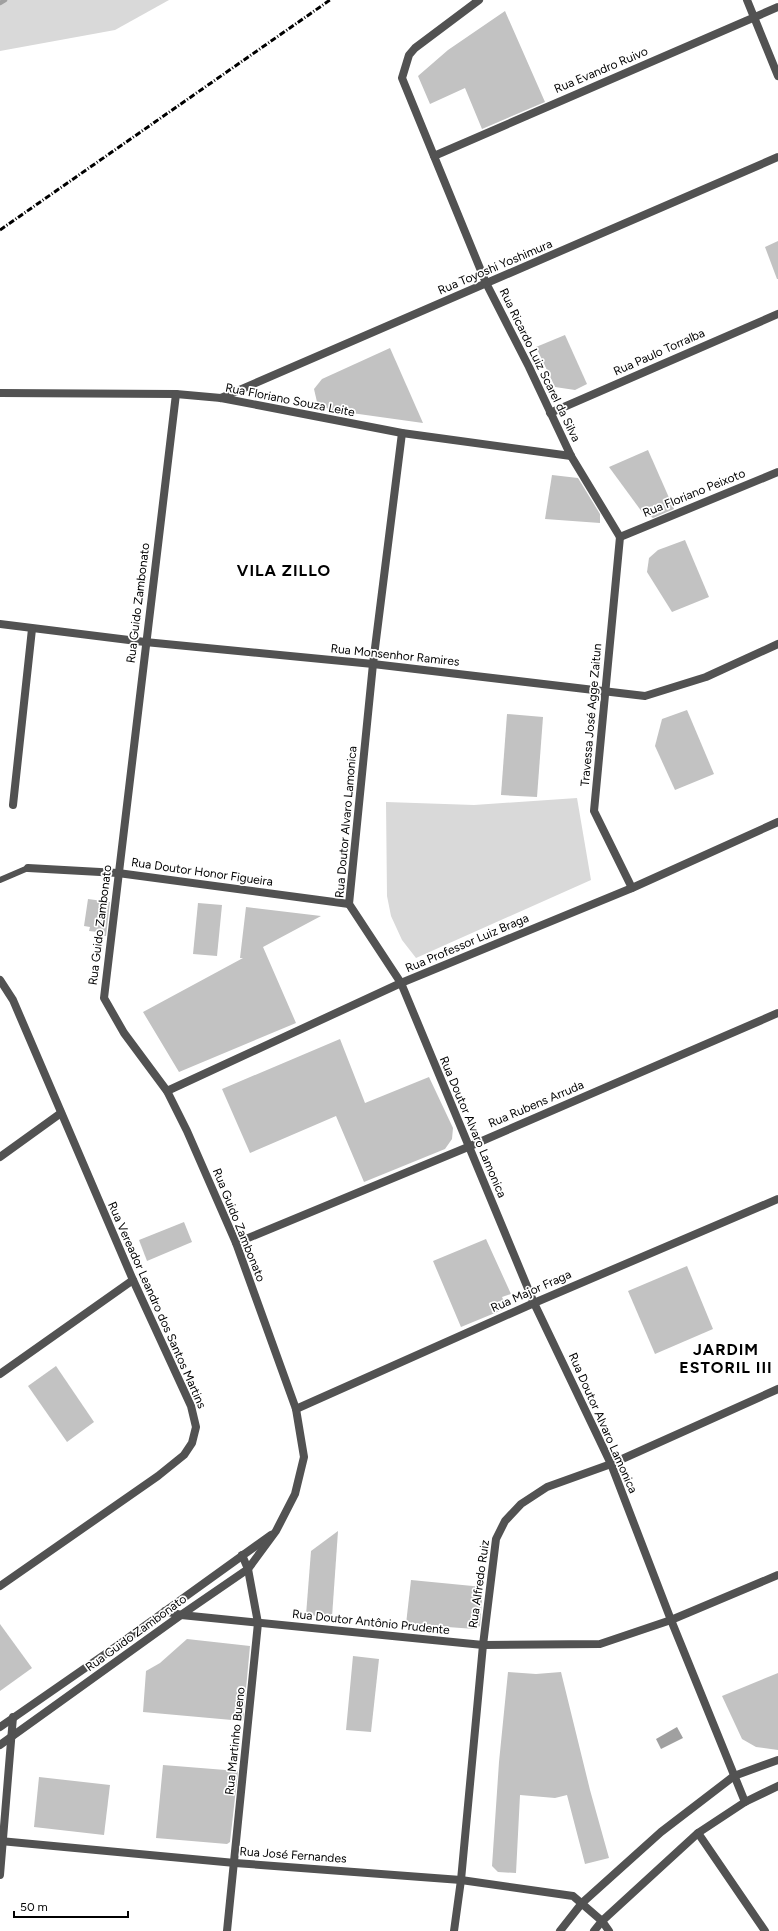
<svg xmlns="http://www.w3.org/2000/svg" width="778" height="1931" font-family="Figtree,sans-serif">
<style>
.green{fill:#d9d9d9}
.water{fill:#a0a0a0}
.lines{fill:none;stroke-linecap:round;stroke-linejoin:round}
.stream{stroke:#a0a0a0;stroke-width:4.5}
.building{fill:#c2c2c2}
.service{stroke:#525252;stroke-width:6}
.minor{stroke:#525252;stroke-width:8}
.tertiary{stroke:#525252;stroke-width:8}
.rail{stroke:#000;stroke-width:3;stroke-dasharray:6 2 1 2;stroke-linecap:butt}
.labels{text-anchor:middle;stroke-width:3.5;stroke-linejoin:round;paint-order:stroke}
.street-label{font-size:12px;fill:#000;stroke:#fff}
.district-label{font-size:16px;font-weight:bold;letter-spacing:1px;fill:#000;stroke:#fff}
</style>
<rect width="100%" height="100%" fill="#fff"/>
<g class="green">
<polygon points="0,0 169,0 115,30 0,51"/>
<polygon points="577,798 591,880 416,958 402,940 391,916 387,896 386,802 474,805"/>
</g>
<polygon class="water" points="677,1727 683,1738 661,1749 656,1739"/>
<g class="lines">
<polyline class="stream" points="0,3 5,0"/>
</g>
<g class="building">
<polygon points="505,11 545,102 482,129 465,88 430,104 418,76 448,50"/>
<polygon points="778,241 778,279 777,279 765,247"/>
<polygon points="565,335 587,384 575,390 555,387 536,347"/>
<polygon points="390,348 423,423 330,410 317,402 314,389 322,379"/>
<polygon points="648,450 674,509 653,518 642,512 609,467"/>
<polygon points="552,475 578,478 600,514 600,523 545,519"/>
<polygon points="685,540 709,597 672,612 647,572 649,558 658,550"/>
<polygon points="687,710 714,774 675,790 655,746 662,719"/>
<polygon points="507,714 543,717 537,797 501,795"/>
<polygon points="88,899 110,902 106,936 98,935 98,932 89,931 90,927 84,926"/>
<polygon points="198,903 222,905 217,956 193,954"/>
<polygon points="246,907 321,916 263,947 296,1023 179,1072 143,1012 243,958 240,958"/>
<polygon points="340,1039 365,1103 429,1077 453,1128 452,1139 445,1149 364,1182 336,1116 250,1153 222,1089"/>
<polygon points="184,1222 192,1242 147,1261 139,1240"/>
<polygon points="486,1239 511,1294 502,1297 507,1308 461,1327 433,1261"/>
<polygon points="687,1266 713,1329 655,1354 628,1291"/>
<polygon points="56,1366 94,1422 67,1442 28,1386"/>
<polygon points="338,1531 332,1617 306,1615 311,1551"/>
<polygon points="411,1580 483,1587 480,1626 475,1629 406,1624"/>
<polygon points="0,1624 32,1668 0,1691"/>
<polygon points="187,1639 250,1646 243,1721 143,1712 146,1671 160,1663"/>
<polygon points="353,1656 379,1659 371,1732 346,1730"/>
<polygon points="508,1672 536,1674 561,1672 590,1790 609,1858 585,1864 567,1795 555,1798 520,1795 516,1873 498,1872 492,1866 499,1762"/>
<polygon points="778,1673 778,1750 756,1747 742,1739 722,1696"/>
<polygon points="163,1765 238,1771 230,1842 227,1844 156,1838"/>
<polygon points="39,1777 110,1785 104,1835 34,1827"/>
</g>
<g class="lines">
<polyline class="service" points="0,880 28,868"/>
<g class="minor">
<polyline points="479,0 415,48 409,55 402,78 486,283 529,367 571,456 620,537"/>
<polyline points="747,0 778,76"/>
<polyline points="434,156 778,7"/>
<polyline points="0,393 176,394 221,398 402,433 571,456"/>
<polyline points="221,398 778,157"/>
<polyline points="550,413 778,314"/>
<polyline points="402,433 373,664 349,904 401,983 534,1303 611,1464 671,1620 745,1802"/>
<polyline points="620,537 594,811 632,888"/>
<polyline points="620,537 778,472"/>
<polyline points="0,624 145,642 373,664 645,696 706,677 778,644"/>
<polyline points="13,805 32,629"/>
<polyline points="28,868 118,873 349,904"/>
<polyline points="0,980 13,1000 133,1280 191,1406 196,1427 192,1443 184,1455 158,1476 0,1586"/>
<polyline points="167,1091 401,983 632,888 778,822"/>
<polyline points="0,1157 61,1113"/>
<polyline points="236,1243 468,1147 778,1013"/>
<polyline points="0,1374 133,1280"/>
<polyline points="296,1409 534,1303 778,1199"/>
<polyline points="165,1611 181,1615 483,1645 600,1644 671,1620 778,1575"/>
<polyline points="0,1727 114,1648 271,1535"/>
<polyline points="0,1745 181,1615 248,1569 276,1531 295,1494 304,1457 296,1409 236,1243 187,1131 167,1091 124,1033 104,998 176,394"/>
<polyline points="698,1833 765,1931"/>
<polyline points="0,1841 235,1863 461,1880 573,1896 602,1921 609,1931"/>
<polyline points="0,1875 13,1717"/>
<polyline points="227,1931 258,1623 248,1569 242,1555"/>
<polyline points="454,1931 461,1880 483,1645 496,1539 505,1521 521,1504 547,1487 611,1464 778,1389"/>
</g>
<g class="tertiary">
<polyline points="560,1931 582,1903 661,1832 734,1776 778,1760"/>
<polyline points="594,1931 602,1921 698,1833 745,1802 778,1786"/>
</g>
<polyline class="rail" points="0,230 330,0"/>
</g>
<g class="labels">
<g class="street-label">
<text transform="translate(601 70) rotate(-23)" y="4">Rua Evandro Ruivo</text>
<text transform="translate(495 267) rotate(-23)" y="4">Rua Toyoshi Yoshimura</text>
<text transform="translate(659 352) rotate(-24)" y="4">Rua Paulo Torralba</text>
<text transform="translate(540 365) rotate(64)" y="4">Rua Ricardo Luiz Scarel da Silva</text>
<text transform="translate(290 400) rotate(11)" y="4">Rua Floriano Souza Leite</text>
<text transform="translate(694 493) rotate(-22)" y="4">Rua Floriano Peixoto</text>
<text transform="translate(138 603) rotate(-83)" y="4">Rua Guido Zambonato</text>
<text transform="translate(395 655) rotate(6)" y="4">Rua Monsenhor Ramires</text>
<text transform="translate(591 715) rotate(-85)" y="4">Travessa José Agge Zaitun</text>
<text transform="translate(346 822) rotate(-85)" y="4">Rua Doutor Alvaro Lamonica</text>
<text transform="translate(202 872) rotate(8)" y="4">Rua Doutor Honor Figueira</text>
<text transform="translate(100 925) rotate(-83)" y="4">Rua Guido Zambonato</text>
<text transform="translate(467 943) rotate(-23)" y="4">Rua Professor Luiz Braga</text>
<text transform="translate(536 1104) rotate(-23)" y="4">Rua Rubens Arruda</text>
<text transform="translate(473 1127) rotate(67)" y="4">Rua Doutor Alvaro Lamonica</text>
<text transform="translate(239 1225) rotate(68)" y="4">Rua Guido Zambonato</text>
<text transform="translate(531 1291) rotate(-24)" y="4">Rua Major Fraga</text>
<text transform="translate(157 1305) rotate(66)" y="4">Rua Vereador Leandro dos Santos Martins</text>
<text transform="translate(603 1423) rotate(66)" y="4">Rua Doutor Alvaro Lamonica</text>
<text transform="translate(479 1584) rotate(-82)" y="4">Rua Alfredo Ruiz</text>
<text transform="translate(371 1622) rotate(6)" y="4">Rua Doutor Antônio Prudente</text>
<text transform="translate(136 1633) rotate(-36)" y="4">Rua Guido Zambonato</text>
<text transform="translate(235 1741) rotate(-84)" y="4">Rua Martinho Bueno</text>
<text transform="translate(293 1855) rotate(4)" y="4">Rua José Fernandes</text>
</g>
<g class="district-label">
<text x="284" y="576">VILA ZILLO</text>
<text x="726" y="1355">JARDIM<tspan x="726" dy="18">ESTORIL III</tspan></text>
</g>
</g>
<path d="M14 1911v6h114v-6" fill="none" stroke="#000000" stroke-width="2"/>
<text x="20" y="1911" font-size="12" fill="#000000" stroke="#ffffff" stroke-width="3" paint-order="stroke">50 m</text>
</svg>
